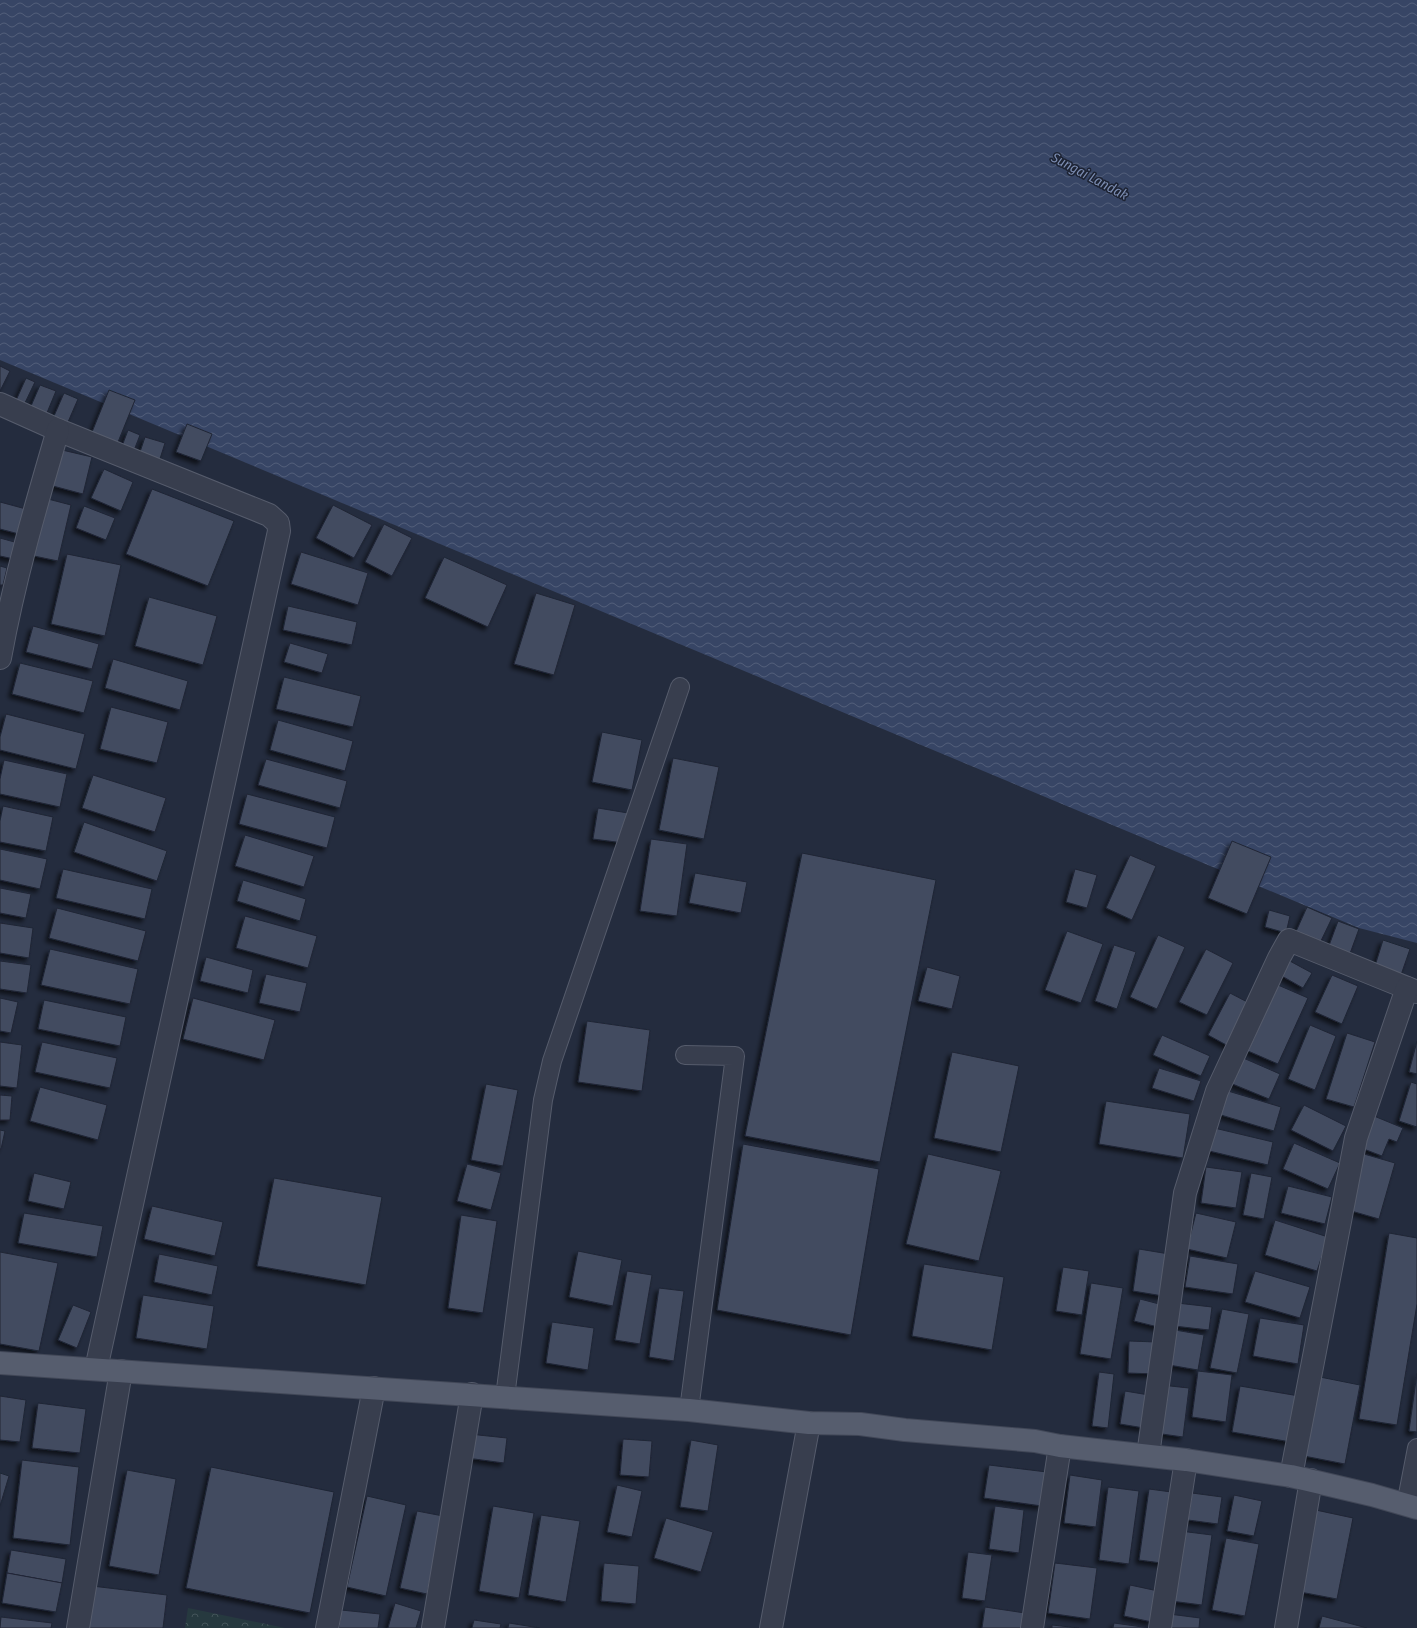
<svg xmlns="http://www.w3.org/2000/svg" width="1417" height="1628" font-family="'Fira Sans Condensed',sans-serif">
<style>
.park{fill:url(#park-crowns)}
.water{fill:url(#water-waves)}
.building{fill:#434b60;stroke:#1f2535;filter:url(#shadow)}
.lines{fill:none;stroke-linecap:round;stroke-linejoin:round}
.lane-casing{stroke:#565c6c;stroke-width:20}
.street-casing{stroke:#565c6c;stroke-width:24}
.primary-casing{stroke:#414757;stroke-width:24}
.lane{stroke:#383e4e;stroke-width:18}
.street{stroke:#383e4e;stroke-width:22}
.primary{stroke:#565d6e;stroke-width:22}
.labels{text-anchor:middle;stroke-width:3;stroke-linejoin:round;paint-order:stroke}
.water-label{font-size:14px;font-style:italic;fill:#7b8cb1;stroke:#1d2333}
</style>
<defs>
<pattern id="park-crowns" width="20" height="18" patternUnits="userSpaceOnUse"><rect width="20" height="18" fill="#26393f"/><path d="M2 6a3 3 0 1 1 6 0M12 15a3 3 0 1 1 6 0" fill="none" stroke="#435459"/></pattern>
<pattern id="water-waves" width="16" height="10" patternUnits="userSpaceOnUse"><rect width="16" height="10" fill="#374565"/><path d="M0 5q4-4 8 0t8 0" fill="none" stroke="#525e7a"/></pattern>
<filter id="shadow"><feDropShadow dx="-3.5" dy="3.5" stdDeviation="2" flood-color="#0009"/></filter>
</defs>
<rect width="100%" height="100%" fill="#242c3e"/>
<polygon class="park" points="188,1608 285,1628 185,1628"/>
<polygon class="water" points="0,0 1417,0 1417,943 1359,928 0,360"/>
<g class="building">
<polygon points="0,366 10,371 0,391"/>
<polygon points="26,378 35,382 22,409 14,405"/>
<polygon points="40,385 56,391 44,420 28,413"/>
<polygon points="109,390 135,400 116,447 90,437"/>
<polygon points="64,393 78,399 68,422 54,416"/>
<polygon points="187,424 212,434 201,461 176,452"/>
<polygon points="128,430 140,435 133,453 121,449"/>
<polygon points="145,437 165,443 159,462 139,455"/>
<polygon points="62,450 92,457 83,494 53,486"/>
<polygon points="104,469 133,482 121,511 91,498"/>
<polygon points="152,489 234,521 208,586 126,554"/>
<polygon points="48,499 71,505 58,561 34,556"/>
<polygon points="0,502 26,509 19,534 0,529"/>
<polygon points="333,505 372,525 354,558 316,538"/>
<polygon points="84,506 115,518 106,540 76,528"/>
<polygon points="384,524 412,538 392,576 365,562"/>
<polygon points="0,538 18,543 14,559 0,556"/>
<polygon points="301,552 368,573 358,605 291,584"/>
<polygon points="67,554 121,565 105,636 51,624"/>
<polygon points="444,557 507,585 488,627 425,598"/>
<polygon points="0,566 7,568 3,585 0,585"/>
<polygon points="536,593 575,605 554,675 514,664"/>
<polygon points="149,597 217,616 203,665 135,646"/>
<polygon points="288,606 357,622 352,645 283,630"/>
<polygon points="33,626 99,644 92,669 26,652"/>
<polygon points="290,643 328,654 322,673 284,662"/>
<polygon points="113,659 188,681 180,710 105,688"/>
<polygon points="20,663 93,681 84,713 12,694"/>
<polygon points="284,677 361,696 353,727 276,709"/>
<polygon points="111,707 168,722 157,763 100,749"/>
<polygon points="6,714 85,734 76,769 0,750 0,737"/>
<polygon points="278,720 353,741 345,771 270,750"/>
<polygon points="602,732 642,740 632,790 592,782"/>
<polygon points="673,758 719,767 704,839 659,830"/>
<polygon points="266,759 347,781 340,808 258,785"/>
<polygon points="4,760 67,774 60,807 0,794 0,779"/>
<polygon points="93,775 166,798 155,832 82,808"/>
<polygon points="247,794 335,817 327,848 239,824"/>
<polygon points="3,806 53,817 46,851 0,842 0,821"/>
<polygon points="598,808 628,813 624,843 593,839"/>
<polygon points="84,822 167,851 157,881 74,852"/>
<polygon points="245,835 314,856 304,887 235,866"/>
<polygon points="651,839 687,844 677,916 640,911"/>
<polygon points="1232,841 1271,857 1247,914 1208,898"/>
<polygon points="0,849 47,859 40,889 0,880"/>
<polygon points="802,853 936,880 880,1162 745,1136"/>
<polygon points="1130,855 1156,866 1132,920 1106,908"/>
<polygon points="63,869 152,889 145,919 56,898"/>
<polygon points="1075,869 1097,875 1087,908 1066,902"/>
<polygon points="695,873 747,882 741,913 689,903"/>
<polygon points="243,880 306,899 300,921 237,901"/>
<polygon points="0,888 31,894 26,918 0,913"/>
<polygon points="1307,907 1332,918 1318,947 1294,936"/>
<polygon points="57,908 146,931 138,961 49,938"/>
<polygon points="1269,910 1290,916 1286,933 1265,927"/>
<polygon points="245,916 317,936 308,968 236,948"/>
<polygon points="1338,921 1359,929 1348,959 1327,951"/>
<polygon points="0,923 33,928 29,958 0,953"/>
<polygon points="1067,931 1103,944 1081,1003 1045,990"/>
<polygon points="1158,935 1185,947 1157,1009 1130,997"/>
<polygon points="1383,940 1410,949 1401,975 1375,966"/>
<polygon points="1114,945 1136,952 1117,1009 1095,1001"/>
<polygon points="50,949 138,969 130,1004 41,985"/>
<polygon points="1206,949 1233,963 1207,1015 1179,1002"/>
<polygon points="206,957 253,970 248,993 200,981"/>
<polygon points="1288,960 1312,973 1303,988 1280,975"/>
<polygon points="0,961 31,965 27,993 0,989"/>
<polygon points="927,967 960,976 952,1009 918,1001"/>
<polygon points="266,974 307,983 300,1012 259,1003"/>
<polygon points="1332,975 1358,986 1342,1024 1315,1012"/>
<polygon points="1278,985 1308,998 1278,1064 1248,1051"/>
<polygon points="1230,993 1253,1005 1230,1047 1208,1035"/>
<polygon points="0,998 18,1002 11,1033 0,1031"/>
<polygon points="193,998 275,1020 264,1060 183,1039"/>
<polygon points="44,1000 126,1017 120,1046 38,1029"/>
<polygon points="587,1021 650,1030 642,1091 578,1082"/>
<polygon points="1310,1025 1336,1036 1315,1090 1288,1079"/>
<polygon points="1347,1033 1375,1042 1354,1107 1326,1099"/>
<polygon points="1162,1035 1210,1056 1201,1076 1153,1055"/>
<polygon points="1417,1041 1417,1074 1409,1072"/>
<polygon points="0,1042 22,1045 17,1088 0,1086"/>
<polygon points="42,1042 117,1058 110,1088 35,1072"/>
<polygon points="952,1052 1019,1066 1001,1152 934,1138"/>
<polygon points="1241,1057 1280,1074 1269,1099 1230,1083"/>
<polygon points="1159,1068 1201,1081 1194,1101 1152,1088"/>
<polygon points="1411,1082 1417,1084 1417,1127 1399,1121"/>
<polygon points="486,1084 518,1090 503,1166 471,1160"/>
<polygon points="40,1087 107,1105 98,1140 30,1121"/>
<polygon points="1228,1091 1281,1107 1274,1131 1221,1115"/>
<polygon points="0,1095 12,1096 10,1120 0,1120"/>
<polygon points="1106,1101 1190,1114 1183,1158 1099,1144"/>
<polygon points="1304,1105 1346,1126 1333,1151 1291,1130"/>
<polygon points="1374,1116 1403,1128 1397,1142 1389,1139 1382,1156 1361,1148"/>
<polygon points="1210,1127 1273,1142 1268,1165 1205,1150"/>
<polygon points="0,1130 5,1131 1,1149 0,1149"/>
<polygon points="1294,1143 1340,1163 1328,1189 1283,1169"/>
<polygon points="743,1144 879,1169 851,1335 717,1310"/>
<polygon points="928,1154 1001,1171 979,1261 906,1244"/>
<polygon points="1364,1154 1395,1163 1379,1219 1348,1210"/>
<polygon points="467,1164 501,1173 491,1210 457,1201"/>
<polygon points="1206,1167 1242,1172 1236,1208 1201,1203"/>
<polygon points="34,1173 71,1182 64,1209 28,1201"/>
<polygon points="1251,1173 1272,1177 1264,1219 1243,1215"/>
<polygon points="274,1178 382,1197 366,1285 257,1266"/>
<polygon points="1288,1186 1332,1197 1325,1224 1281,1213"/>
<polygon points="152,1206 223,1222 215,1256 144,1239"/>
<polygon points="24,1213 103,1226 97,1257 18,1243"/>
<polygon points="1196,1213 1236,1222 1227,1258 1187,1249"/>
<polygon points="461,1215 497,1221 483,1313 448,1308"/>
<polygon points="1275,1220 1328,1237 1317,1271 1265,1255"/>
<polygon points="1389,1233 1417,1238 1417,1304 1397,1425 1359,1419"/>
<polygon points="1139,1249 1169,1254 1163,1296 1133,1291"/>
<polygon points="578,1251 622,1260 613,1306 569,1297"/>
<polygon points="0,1252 58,1263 39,1351 0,1344"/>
<polygon points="159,1254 218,1266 212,1295 154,1282"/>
<polygon points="1190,1256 1238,1264 1233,1294 1185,1287"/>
<polygon points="924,1264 1004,1277 992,1350 912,1336"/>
<polygon points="1063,1267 1089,1271 1082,1315 1056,1311"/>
<polygon points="627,1271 652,1275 640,1344 615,1340"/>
<polygon points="1255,1271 1310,1287 1300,1318 1245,1302"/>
<polygon points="1091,1283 1123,1288 1111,1359 1080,1354"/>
<polygon points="659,1288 684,1291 674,1361 649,1357"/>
<polygon points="143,1295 214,1306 207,1349 136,1338"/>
<polygon points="1140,1299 1167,1306 1162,1328 1134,1321"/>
<polygon points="1177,1303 1212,1307 1209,1330 1174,1326"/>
<polygon points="73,1305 91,1312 77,1348 58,1340"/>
<polygon points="1222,1309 1249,1314 1237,1373 1210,1368"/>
<polygon points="1260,1318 1304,1325 1298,1364 1253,1356"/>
<polygon points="552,1322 594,1328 588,1370 546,1363"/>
<polygon points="1175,1330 1204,1335 1198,1370 1169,1365"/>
<polygon points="1129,1341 1156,1342 1156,1374 1128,1373"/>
<polygon points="1198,1371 1232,1375 1226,1422 1192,1417"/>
<polygon points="1099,1372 1114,1374 1108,1428 1092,1426"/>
<polygon points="1417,1373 1417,1432 1409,1431"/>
<polygon points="1320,1377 1360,1385 1345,1464 1304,1456"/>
<polygon points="1161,1385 1189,1388 1183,1437 1155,1433"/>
<polygon points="1240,1386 1299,1396 1291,1442 1232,1432"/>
<polygon points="1125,1391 1149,1395 1144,1428 1120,1424"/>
<polygon points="0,1396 26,1400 20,1442 0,1440"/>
<polygon points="38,1403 86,1409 80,1453 32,1448"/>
<polygon points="469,1434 507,1438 504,1463 467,1458"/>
<polygon points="623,1439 652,1441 649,1477 620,1475"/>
<polygon points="691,1440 718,1445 708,1511 680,1507"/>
<polygon points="22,1460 79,1467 70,1545 13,1538"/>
<polygon points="989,1465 1047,1472 1042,1506 984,1498"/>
<polygon points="211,1467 334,1492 310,1613 186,1588"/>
<polygon points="127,1470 176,1479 159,1575 109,1566"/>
<polygon points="0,1473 9,1476 0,1506"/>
<polygon points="1070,1475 1102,1480 1096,1527 1064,1523"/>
<polygon points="617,1485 642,1491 632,1537 607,1532"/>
<polygon points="1108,1487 1139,1491 1129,1564 1099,1560"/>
<polygon points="1149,1489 1179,1493 1169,1564 1139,1560"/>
<polygon points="1192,1493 1222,1497 1218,1524 1188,1520"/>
<polygon points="1234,1495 1262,1501 1254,1536 1227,1531"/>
<polygon points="367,1496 406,1505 386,1596 347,1587"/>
<polygon points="493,1506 534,1513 519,1598 479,1591"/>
<polygon points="995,1506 1024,1510 1019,1553 989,1549"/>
<polygon points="1311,1509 1353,1518 1337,1599 1295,1591"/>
<polygon points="417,1511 443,1516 427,1594 400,1588"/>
<polygon points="541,1515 580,1521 566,1602 528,1595"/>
<polygon points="666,1518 713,1532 701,1572 654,1558"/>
<polygon points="1180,1531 1212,1535 1202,1605 1171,1601"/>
<polygon points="1226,1538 1259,1544 1245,1616 1212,1610"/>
<polygon points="11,1550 66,1559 62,1583 7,1573"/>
<polygon points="968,1552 992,1555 985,1601 962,1598"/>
<polygon points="604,1563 639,1566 636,1604 601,1601"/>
<polygon points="1055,1563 1097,1568 1090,1619 1048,1613"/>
<polygon points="7,1573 62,1583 56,1612 2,1603"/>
<polygon points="1130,1585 1158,1591 1152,1622 1124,1616"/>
<polygon points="92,1586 167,1595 163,1628 87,1628"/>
<polygon points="395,1603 421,1611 416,1628 388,1628"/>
<polygon points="985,1607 1025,1613 1022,1628 982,1628"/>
<polygon points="341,1610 380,1614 378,1628 339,1628"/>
<polygon points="1169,1614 1200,1618 1199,1628 1167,1628"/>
<polygon points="1322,1616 1367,1628 1319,1628"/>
<polygon points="1,1617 52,1623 51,1628 0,1628"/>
<polygon points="474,1620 501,1624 500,1628 472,1628"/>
<polygon points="509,1623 540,1628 508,1628"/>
<polygon points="1114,1623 1150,1628 1113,1628"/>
<polygon points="1052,1625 1079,1628 1052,1628"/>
</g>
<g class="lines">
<g class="lane-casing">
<g id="lane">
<polyline points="685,1055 735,1056 689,1410"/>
<polyline points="505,1397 543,1100 552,1061 680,687"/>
<polyline points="1406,1505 1417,1448"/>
</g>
</g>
<g class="street-casing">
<g id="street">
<polyline points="0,404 58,430 269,515 278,523 279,531 96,1369"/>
<path d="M0,658C14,580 36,505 58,430"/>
<polyline points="1148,1455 1185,1193 1217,1091 1279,958 1289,940 1417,992"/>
<polyline points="1291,1476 1356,1138 1407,988"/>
<polyline points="78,1628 121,1371"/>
<polyline points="327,1628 374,1388"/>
<polyline points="433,1628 472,1394"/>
<polyline points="771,1628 809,1423"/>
<polyline points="1032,1628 1060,1446"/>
<polyline points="1160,1628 1186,1460"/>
<polyline points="1286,1628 1311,1480"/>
</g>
</g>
<g class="primary-casing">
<polyline id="primary" points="0,1363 689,1410 809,1423 860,1424 905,1430 1035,1441 1060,1446 1186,1460 1291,1476 1372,1495 1417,1508"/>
</g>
<use href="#lane" class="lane"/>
<use href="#street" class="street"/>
<use href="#primary" class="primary"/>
</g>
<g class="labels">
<g class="water-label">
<text transform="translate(1090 176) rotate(28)" y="5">Sungai Landak</text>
</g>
</g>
</svg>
